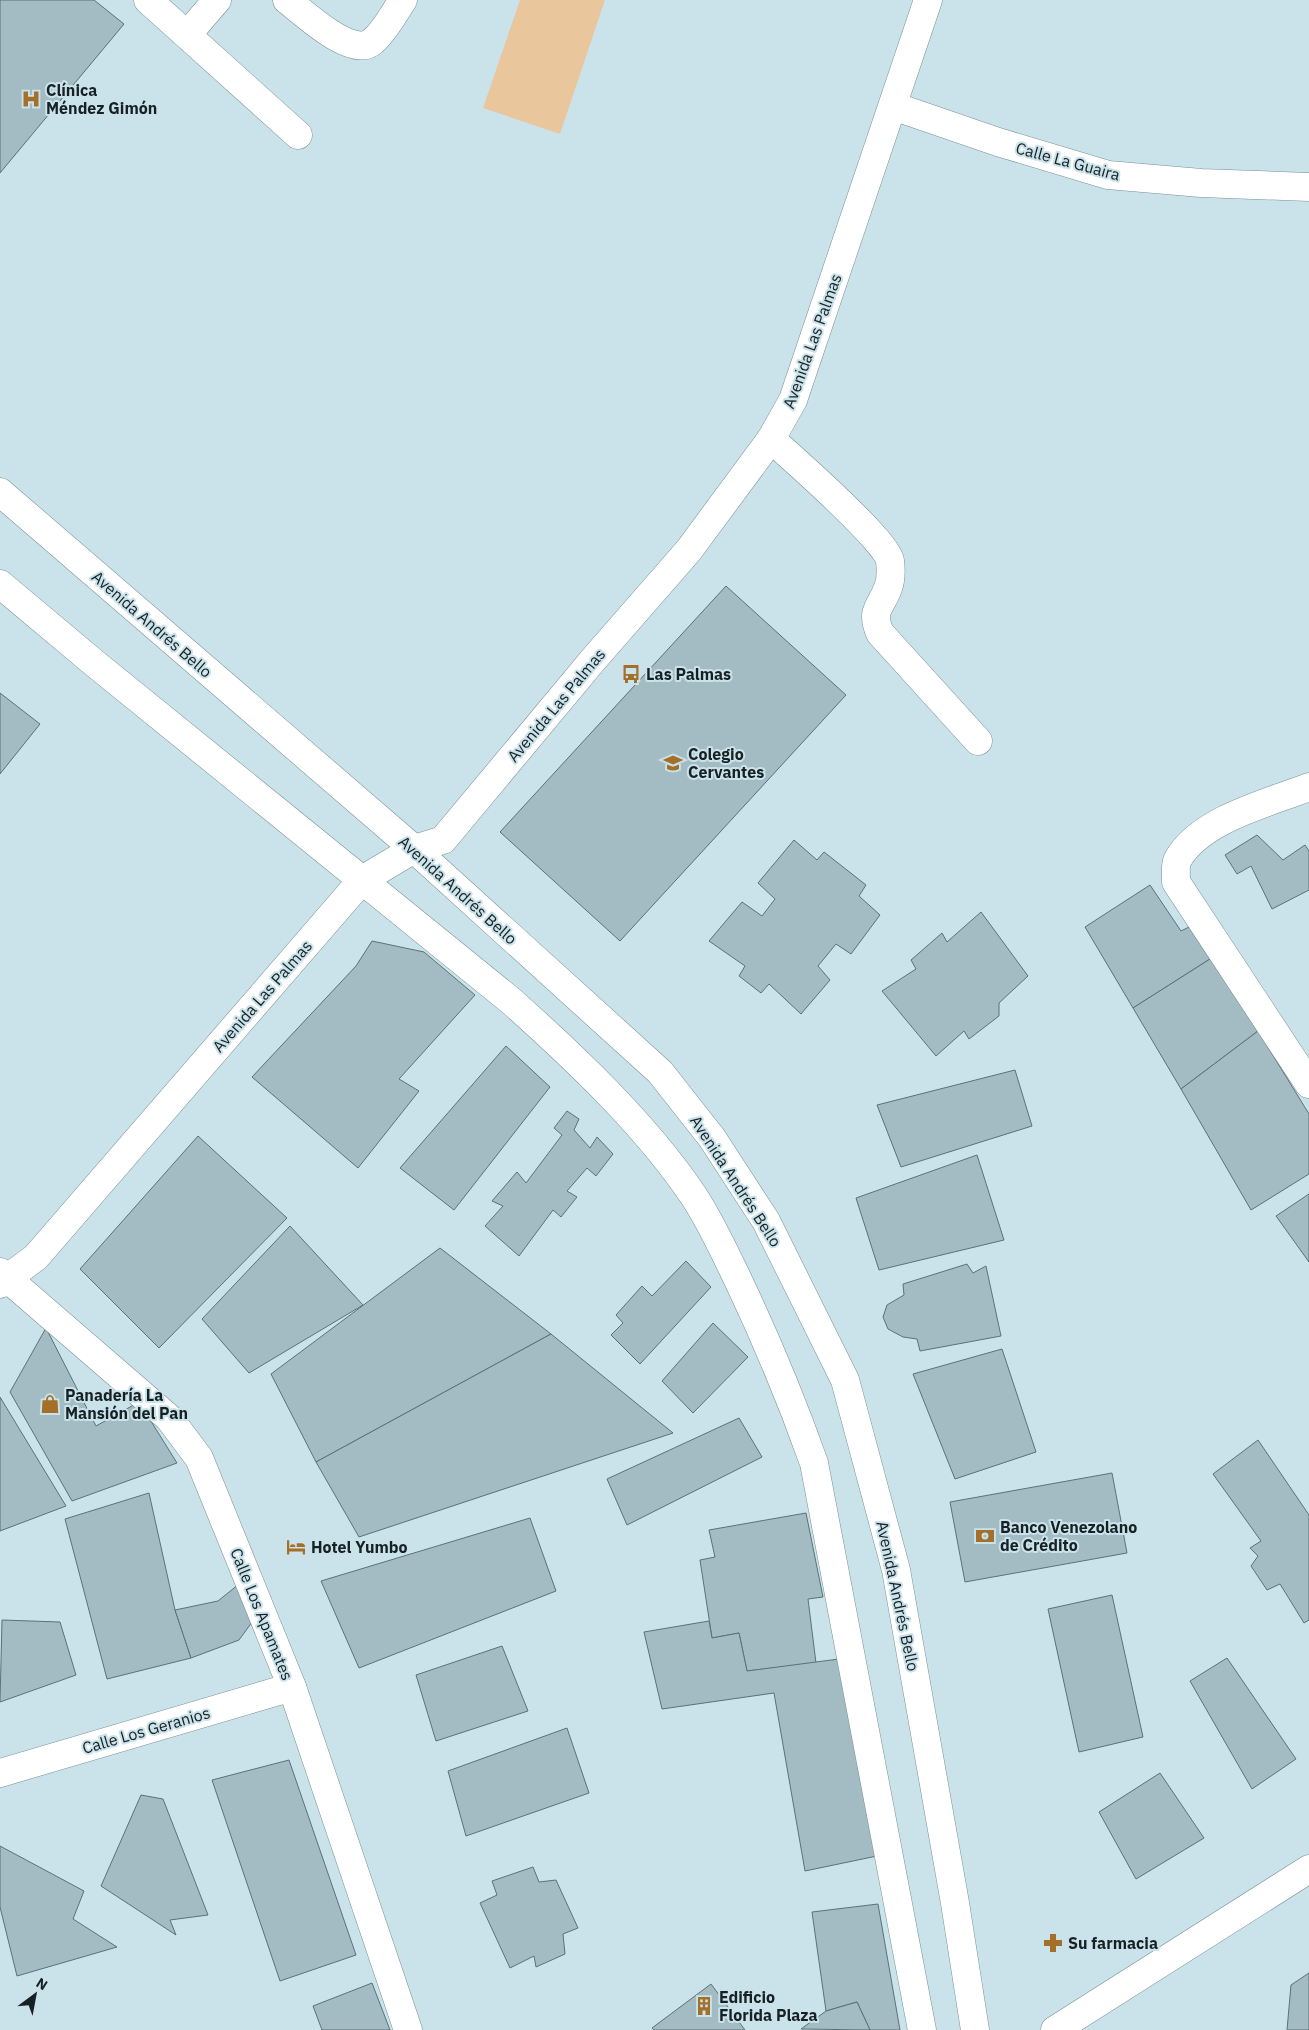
<svg xmlns="http://www.w3.org/2000/svg" width="1309" height="2030" font-family="'IBM Plex Sans',sans-serif">
<style>
.green{fill:#eac69c}
.building{fill:#a3bbc3;stroke:#5a7178}
.lines{fill:none;stroke-linecap:round;stroke-linejoin:round}
.minor-casing{stroke:#789096;stroke-width:29}
.minor{stroke:#fff;stroke-width:28}
.labels{text-anchor:middle;stroke-width:4;stroke-linejoin:round;paint-order:stroke}
.poi-label{font-size:16px;font-weight:bold;fill:#172023;stroke:#cae3eb;text-anchor:start}
.street-label{font-size:16px;fill:#172023;stroke:#cae3eb}
</style>
<rect width="100%" height="100%" fill="#cae3eb"/>
<polygon class="green" points="520,0 605,0 560,134 483,108"/>
<g class="building">
<polygon points="0,0 94,0 124,24 0,173"/>
<polygon points="726,586 846,695 620,941 500,832"/>
<polygon points="0,693 40,724 0,774"/>
<polygon points="1257,835 1283,860 1305,845 1309,851 1309,890 1272,909 1251,866 1237,874 1225,855"/>
<polygon points="794,840 817,860 824,852 866,885 859,896 880,915 851,954 836,944 818,966 830,980 801,1014 769,984 761,993 739,976 745,966 709,941 742,902 762,916 775,899 758,883"/>
<polygon points="1150,885 1181,931 1189,927 1210,959 1133,1008 1085,927"/>
<polygon points="981,912 1028,976 999,1003 999,1016 969,1039 964,1031 936,1056 882,991 916,969 911,960 942,933 947,942"/>
<polygon points="372,941 424,952 475,995 399,1079 419,1091 358,1168 252,1077 356,966"/>
<polygon points="1210,959 1258,1031 1181,1089 1133,1008"/>
<polygon points="1258,1031 1309,1114 1309,1174 1251,1210 1181,1089"/>
<polygon points="506,1046 550,1087 454,1210 400,1168"/>
<polygon points="1015,1070 1032,1126 901,1167 877,1105"/>
<polygon points="567,1111 579,1119 574,1130 590,1148 597,1137 613,1154 596,1176 587,1168 567,1191 577,1197 561,1217 553,1210 519,1256 485,1226 503,1206 492,1201 517,1172 526,1183 562,1135 554,1128"/>
<polygon points="198,1136 287,1218 159,1348 80,1269"/>
<polygon points="977,1155 1004,1240 879,1270 856,1198"/>
<polygon points="1309,1194 1309,1262 1276,1216"/>
<polygon points="290,1226 363,1305 249,1373 202,1319"/>
<polygon points="440,1248 551,1334 316,1462 271,1374"/>
<polygon points="686,1261 711,1287 640,1364 611,1335 623,1323 616,1315 642,1286 652,1296"/>
<polygon points="967,1264 973,1273 986,1266 1001,1336 920,1351 917,1339 903,1337 888,1329 883,1317 887,1305 904,1295 903,1284"/>
<polygon points="713,1323 748,1357 693,1413 662,1381"/>
<polygon points="46,1328 96,1426 139,1402 177,1463 72,1501 10,1392"/>
<polygon points="551,1334 673,1433 359,1537 316,1462"/>
<polygon points="1002,1349 1036,1452 955,1479 913,1374"/>
<polygon points="0,1397 66,1506 0,1531"/>
<polygon points="739,1418 762,1457 627,1525 607,1479"/>
<polygon points="1258,1440 1309,1515 1309,1620 1304,1623 1280,1584 1267,1590 1251,1566 1258,1556 1250,1548 1261,1541 1213,1474"/>
<polygon points="1112,1473 1127,1553 965,1582 950,1502"/>
<polygon points="149,1493 175,1610 191,1658 107,1679 65,1519"/>
<polygon points="806,1513 823,1597 808,1599 816,1663 747,1671 739,1633 712,1638 700,1560 715,1557 709,1530"/>
<polygon points="530,1518 556,1591 359,1668 321,1581"/>
<polygon points="239,1584 255,1618 239,1640 191,1658 175,1610 218,1601"/>
<polygon points="1112,1595 1143,1737 1079,1752 1048,1609"/>
<polygon points="2,1620 60,1622 76,1675 0,1702"/>
<polygon points="709,1621 712,1638 739,1633 747,1671 839,1659 877,1856 805,1871 774,1693 662,1709 644,1632"/>
<polygon points="502,1646 528,1711 436,1741 416,1675"/>
<polygon points="1227,1658 1296,1759 1252,1789 1190,1681"/>
<polygon points="567,1728 589,1793 466,1836 448,1771"/>
<polygon points="289,1760 356,1955 280,1981 212,1780"/>
<polygon points="1160,1773 1204,1838 1136,1879 1099,1812"/>
<polygon points="141,1795 163,1799 208,1915 170,1920 176,1935 101,1886"/>
<polygon points="0,1846 84,1891 73,1919 117,1947 17,1976 0,1907"/>
<polygon points="533,1867 539,1882 556,1880 578,1928 563,1934 565,1954 536,1967 534,1956 510,1968 480,1903 497,1895 492,1881"/>
<polygon points="878,1904 900,2030 870,2030 857,2002 826,2011 812,1912"/>
<polygon points="1309,1973 1309,2030 1287,2030 1291,1985"/>
<polygon points="372,1983 390,2030 322,2030 313,2006"/>
<polygon points="711,1984 745,2030 654,2030 652,2028"/>
<polygon points="857,2002 870,2030 801,2029 826,2011"/>
</g>
<g class="lines">
<g class="minor-casing">
<g id="minor">
<polyline points="148,0 298,135"/>
<path d="M287,0C304,13 353,60 373,41C385,31 394,13 403,0"/>
<polyline points="187,35 217,0"/>
<polyline points="893,106 998,142 1108,175 1201,183 1309,187"/>
<path d="M771,439C791,457 888,542 890,561C891,569 891,580 888,588C881,607 870,610 880,633L978,741"/>
<polyline points="0,492 414,849 660,1072 712,1138 766,1221 845,1380 896,1570 955,1903 975,2030"/>
<path d="M0,584L93,662L510,1000C574,1057 645,1124 693,1195C711,1222 725,1253 739,1282C767,1341 792,1401 814,1463L922,2030"/>
<path d="M1309,787C1268,803 1201,819 1178,859C1175,864 1176,875 1176,882L1309,1084"/>
<polyline points="0,1272 169,1418 199,1458 292,1687 408,2030"/>
<polyline points="0,1284 36,1257 362,880 414,849 443,840 593,660 689,550 771,439 793,400 928,0"/>
<polyline points="0,1773 292,1687"/>
<polyline points="1055,2030 1309,1869"/>
</g>
</g>
<use href="#minor" class="minor"/>
</g>
<defs>
<g id="hospital-bare" transform="scale(1.5)"><path d="M-5-5h3v3.5h4V-5h3V5h-3V1.5h-4V5h-3Z" fill="#a47029" stroke="#cae3eb" stroke-width="2.5" paint-order="stroke"/></g>
<g id="bus-bare" transform="scale(1.5)"><path d="M-5-6H5V4H4V6H2V4H-2V6H-4V4H-5ZM-3.5-4V0h7V-4ZM-3.5 1.2v1.5H-2V1.2ZM2 1.2v1.5H3.5V1.2Z" fill="#a47029" stroke="#cae3eb" stroke-width="2.5" paint-order="stroke"/></g>
<g id="school-bare" transform="scale(1.5)"><path d="M0-5L7-2L0 1L-7-2ZM-4 1L0 2.5L4 1V4Q0 6-4 4Z" fill="#a47029" stroke="#cae3eb" stroke-width="2.5" paint-order="stroke"/></g>
<g id="shop-bare" transform="scale(1.5)"><path d="M-5-2.5h2.3a2.7 3.5 0 0 1 5.4 0H5L5.5 6h-11ZM-1.5-2.5h3a1.5 2.3 0 0 0-3 0Z" fill="#a47029" stroke="#cae3eb" stroke-width="2.5" paint-order="stroke"/></g>
<g id="bank-bare" transform="scale(1.5)"><path d="M-6-4H6V4H-6ZM0-2.3a2.3 2.3 0 1 0 0 4.6a2.3 2.3 0 1 0 0-4.6Z" fill="#a47029" stroke="#cae3eb" stroke-width="2.5" paint-order="stroke"/></g>
<g id="hotel-bare" transform="scale(1.5)"><path d="M-6-4.5h1.5V1H6V5H4.5V3h-9V5H-6ZM-4 0a1.8 1.8 0 1 1 3.6 0ZM.5 0V-2.5h3Q6-2.5 6 0Z" fill="#a47029" stroke="#cae3eb" stroke-width="2.5" paint-order="stroke"/></g>
<g id="pharmacy-bare" transform="scale(1.5)"><path d="M-2-6h4v4h4v4h-4v4h-4v-4h-4v-4h4Z" fill="#a47029" stroke="#cae3eb" stroke-width="2.5" paint-order="stroke"/></g>
<g id="building-bare" transform="scale(1.5)"><path d="M-4-6H4V6H1V3H-1V6H-4ZM-2.5-4.3h1.7v1.8h-1.7ZM.8-4.3h1.7v1.8H.8ZM-2.5-1h1.7V.8h-1.7ZM.8-1h1.7V.8H.8Z" fill="#a47029" stroke="#cae3eb" stroke-width="2.5" paint-order="stroke"/></g>
</defs>
<g fill-rule="evenodd">
<use href="#hospital-bare" x="31" y="99"/>
<use href="#bus-bare" x="631" y="674"/>
<use href="#school-bare" x="673" y="763"/>
<use href="#shop-bare" x="50" y="1404"/>
<use href="#bank-bare" x="985" y="1536"/>
<use href="#hotel-bare" x="296" y="1547"/>
<use href="#pharmacy-bare" x="1053" y="1943"/>
<use href="#building-bare" x="704" y="2006"/>
</g>
<g class="labels">
<g class="poi-label">
<text x="46" y="96">Clínica<tspan x="46" dy="18">Méndez Gimón</tspan></text>
<text x="646" y="680">Las Palmas</text>
<text x="688" y="760">Colegio<tspan x="688" dy="18">Cervantes</tspan></text>
<text x="65" y="1401">Panadería La<tspan x="65" dy="18">Mansión del Pan</tspan></text>
<text x="1000" y="1533">Banco Venezolano<tspan x="1000" dy="18">de Crédito</tspan></text>
<text x="311" y="1553">Hotel Yumbo</text>
<text x="1068" y="1949">Su farmacia</text>
<text x="719" y="2003">Edificio<tspan x="719" dy="18">Florida Plaza</tspan></text>
</g>
<g class="street-label">
<text transform="translate(1068 161) rotate(15)" y="6">Calle La Guaira</text>
<text transform="translate(812 341) rotate(-70)" y="6">Avenida Las Palmas</text>
<text transform="translate(152 624) rotate(41)" y="6">Avenida Andrés Bello</text>
<text transform="translate(556 705) rotate(-50)" y="6">Avenida Las Palmas</text>
<text transform="translate(458 890) rotate(42)" y="6">Avenida Andrés Bello</text>
<text transform="translate(262 996) rotate(-49)" y="6">Avenida Las Palmas</text>
<text transform="translate(736 1181) rotate(57)" y="6">Avenida Andrés Bello</text>
<text transform="translate(898 1596) rotate(78)" y="6">Avenida Andrés Bello</text>
<text transform="translate(262 1614) rotate(68)" y="6">Calle Los Apamates</text>
<text transform="translate(146 1730) rotate(-16)" y="6">Calle Los Geranios</text>
</g>
</g>
<g transform="translate(35 1995) rotate(32)" stroke="#cae3eb" stroke-width="4" paint-order="stroke">
<path d="M0-4L9 19L0 12L-9 19Z" fill="#172023"/>
<text y="-8" font-size="14" font-weight="bold" text-anchor="middle" fill="#172023">N</text>
</g>
</svg>
